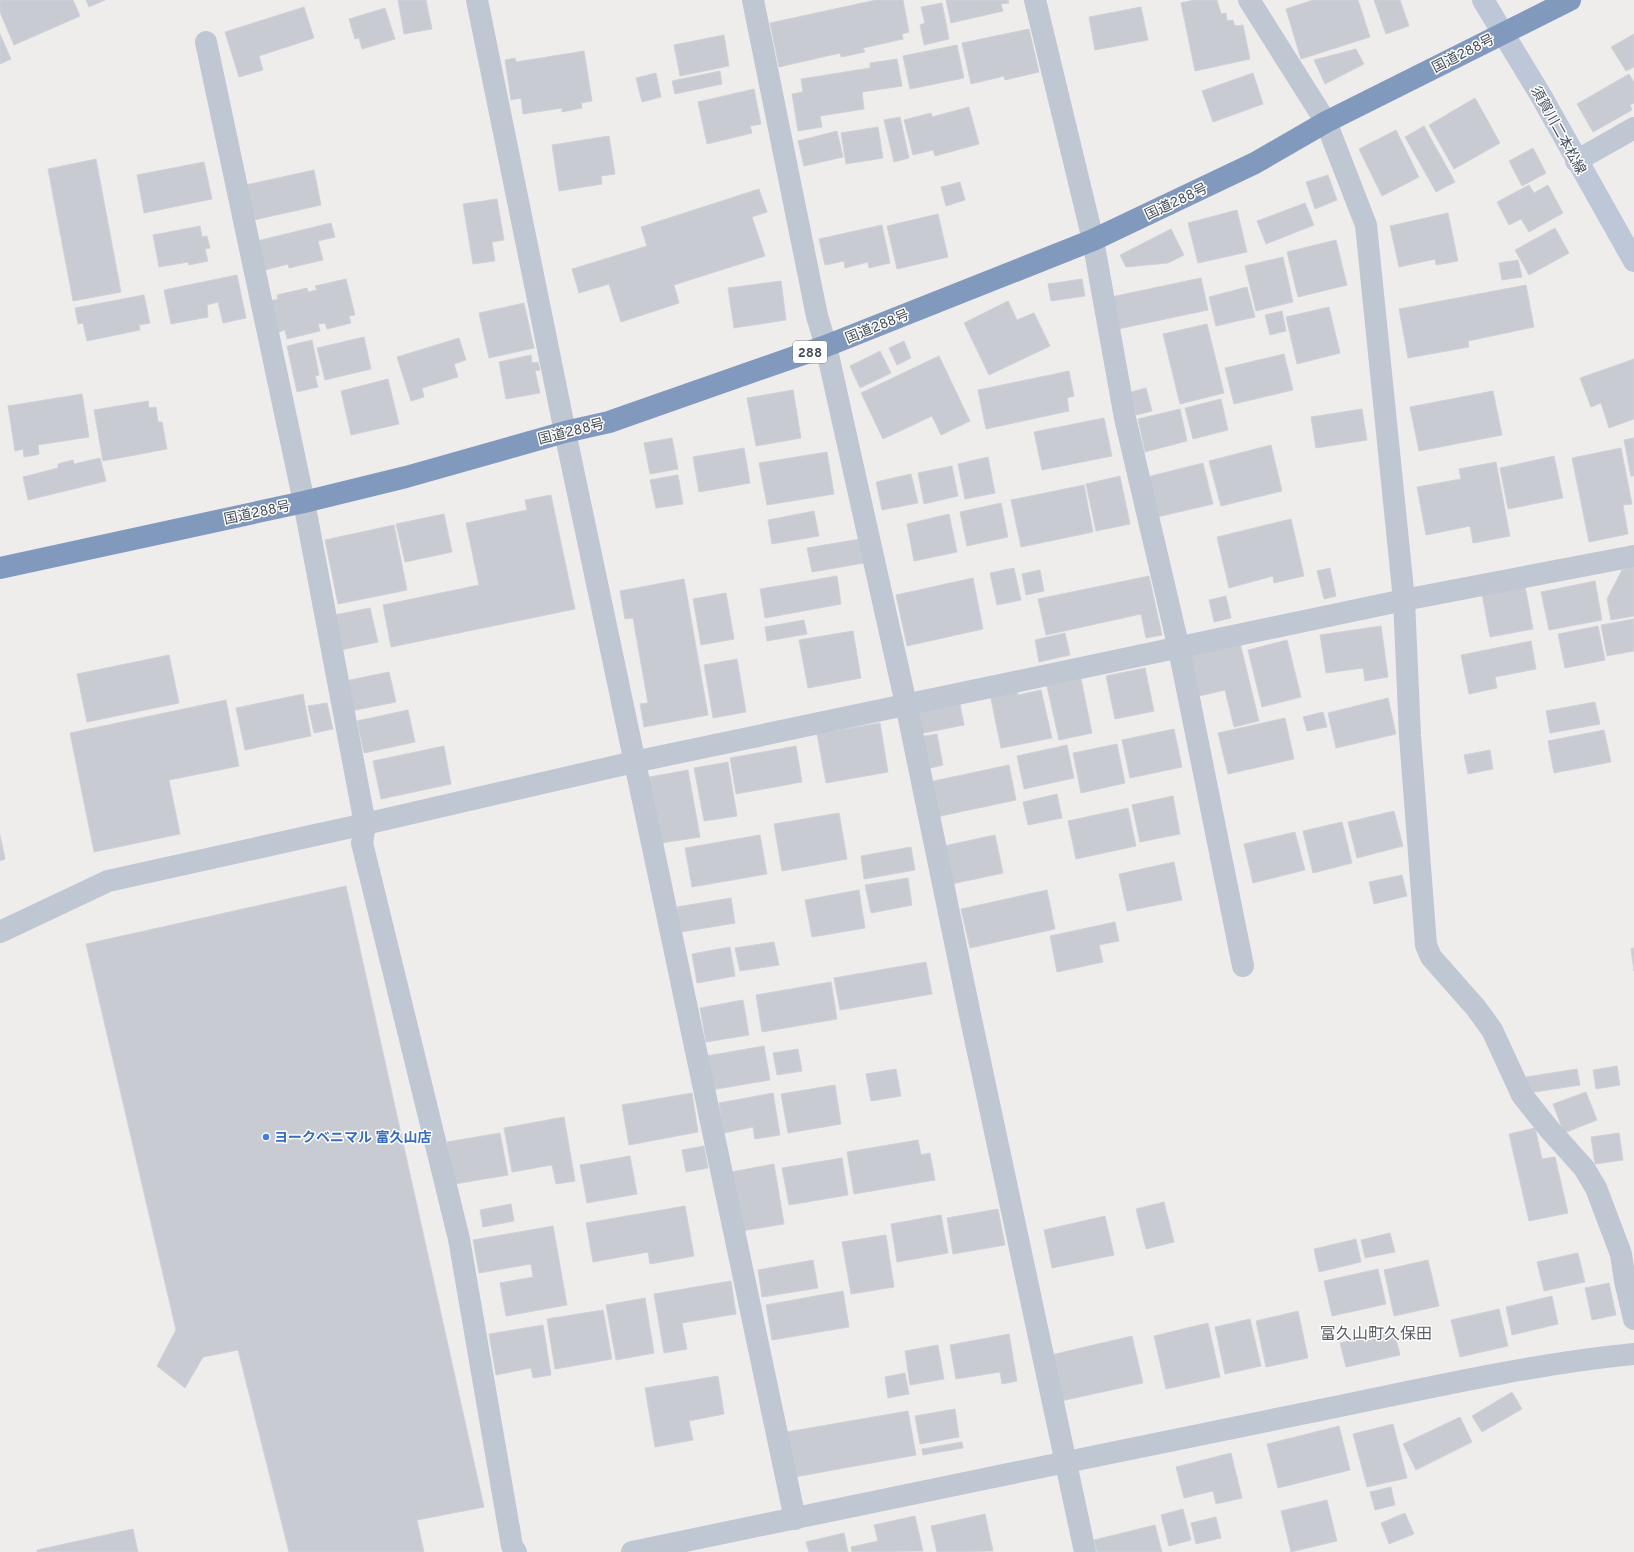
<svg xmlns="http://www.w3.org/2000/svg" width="1634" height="1552" font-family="Overpass,'Noto Sans JP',sans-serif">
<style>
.building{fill:#c9cbd2;stroke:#d0d2d9}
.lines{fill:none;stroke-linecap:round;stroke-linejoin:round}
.street{stroke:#bfc7d3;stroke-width:22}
.secondary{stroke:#bec7d7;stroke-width:22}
.highway{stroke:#8299be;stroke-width:22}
.shop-dot{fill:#3f7fe0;stroke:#fff;stroke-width:1.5}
.labels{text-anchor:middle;stroke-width:3;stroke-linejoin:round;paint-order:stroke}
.shield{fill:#fff;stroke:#7c838c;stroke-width:1}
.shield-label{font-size:13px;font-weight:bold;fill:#444e5a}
.street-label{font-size:14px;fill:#444e5a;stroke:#fff}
.shop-label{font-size:14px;font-weight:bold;fill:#366cbe;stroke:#fff;text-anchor:start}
.quarter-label{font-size:16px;fill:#595c62;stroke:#fff}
</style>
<rect width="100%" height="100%" fill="#efecec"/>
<g class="building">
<polygon points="0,0 73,0 80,16 14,45 0,12"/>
<polygon points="86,0 105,0 89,7"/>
<polygon points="398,0 426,0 432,29 404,34"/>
<polygon points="876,0 903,0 909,32 902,34 903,39 863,48 865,52 841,57 840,53 779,67 770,23"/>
<polygon points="946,0 1008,0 1009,3 1001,4 1003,11 951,23"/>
<polygon points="1194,0 1217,0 1221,14 1226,13 1227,21 1233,20 1235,26 1243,25 1250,59 1195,71 1181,3"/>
<polygon points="1313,0 1358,0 1370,37 1301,59 1286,9"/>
<polygon points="1374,0 1400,0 1409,26 1386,34"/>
<polygon points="942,3 949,39 924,45 920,25 925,23 921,7"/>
<polygon points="304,7 314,38 259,56 263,70 239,77 225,32"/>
<polygon points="1141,7 1148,40 1095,50 1089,17"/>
<polygon points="385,8 395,39 362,49 359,38 355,39 349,19"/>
<polygon points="1029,29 1039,72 1005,80 1004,76 971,84 962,43"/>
<polygon points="0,34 11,59 0,64"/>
<polygon points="1634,34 1634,67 1626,71 1611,47"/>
<polygon points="724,35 729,66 680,76 674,45"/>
<polygon points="957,45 964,78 910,89 903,56"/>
<polygon points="1356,49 1364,64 1325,84 1314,60"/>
<polygon points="584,51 592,101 581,103 582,108 562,112 562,108 523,114 521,98 511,100 505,60 515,58 516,62"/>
<polygon points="897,59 902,86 862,92 864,109 820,116 822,127 798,131 792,94 803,92 801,79 870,68 870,63"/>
<polygon points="720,71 722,84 675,94 672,81"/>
<polygon points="656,73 661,97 642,102 636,78"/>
<polygon points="1253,73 1263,104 1213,122 1202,91"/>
<polygon points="1629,74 1634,82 1634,103 1630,105 1632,110 1593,132 1577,104"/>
<polygon points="754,89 761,124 750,126 752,133 707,144 698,102"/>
<polygon points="1475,98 1500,143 1454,169 1429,125"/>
<polygon points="969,107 979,144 935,156 933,150 913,155 904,120 931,113 932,117"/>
<polygon points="900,117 909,158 894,162 884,120"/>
<polygon points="1424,126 1455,182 1436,192 1405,137"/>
<polygon points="878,127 883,158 846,164 841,133"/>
<polygon points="1396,130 1419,177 1382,196 1359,149"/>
<polygon points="837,131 843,157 804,166 798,141"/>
<polygon points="609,136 615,174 601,176 602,184 559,191 552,145"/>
<polygon points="1533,148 1546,173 1522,186 1509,161"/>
<polygon points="96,159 121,292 73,301 48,169"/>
<polygon points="204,162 212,199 144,213 137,175"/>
<polygon points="314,170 321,205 254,220 246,185"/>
<polygon points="1328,175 1337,200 1315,209 1306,182"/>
<polygon points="960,182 965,200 946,206 941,187"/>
<polygon points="1529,185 1534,193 1548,185 1563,213 1529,232 1521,219 1509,225 1497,202"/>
<polygon points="759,189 767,212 752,217 765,256 674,285 679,303 621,322 609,284 579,293 572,269 647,246 641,227"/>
<polygon points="497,199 504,240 492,242 495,261 473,264 463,204"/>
<polygon points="1305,203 1314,225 1266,244 1257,221"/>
<polygon points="1237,210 1247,252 1198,263 1188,223"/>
<polygon points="1448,213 1458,261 1436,265 1435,259 1399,267 1390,226"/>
<polygon points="938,214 948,257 897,269 887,226"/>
<polygon points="331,223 335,237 318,241 323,260 289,268 288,264 265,270 257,241"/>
<polygon points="882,225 890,263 869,268 868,262 845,268 844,261 825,265 819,239"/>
<polygon points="200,226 202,237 207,236 210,248 205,249 208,261 189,265 188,262 159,267 153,235"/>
<polygon points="1555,228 1569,253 1529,275 1515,250"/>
<polygon points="1171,229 1184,255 1168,263 1126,267 1120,255"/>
<polygon points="1336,240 1347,285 1298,297 1287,252"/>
<polygon points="1283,257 1293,302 1256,311 1245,266"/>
<polygon points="1518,260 1522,277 1502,280 1499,263"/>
<polygon points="237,275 246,318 223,323 218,302 207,305 208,317 171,324 164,290"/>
<polygon points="1201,278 1208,310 1118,329 1111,297"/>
<polygon points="346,279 355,315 349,316 351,323 327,329 325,323 318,324 320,331 287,339 285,330 276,333 269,301 278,299 277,295 307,288 308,292 317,290 315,286"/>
<polygon points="1082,279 1085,296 1051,301 1048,284"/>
<polygon points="781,281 786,320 734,328 728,288"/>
<polygon points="1526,285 1534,327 1468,341 1469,347 1408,358 1399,309"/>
<polygon points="1247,287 1255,317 1216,326 1209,297"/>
<polygon points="144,295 150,323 139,325 140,330 87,341 83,323 78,324 75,308"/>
<polygon points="1008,301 1017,320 1034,313 1050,346 989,375 964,323"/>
<polygon points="524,303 534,348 489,358 479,313"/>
<polygon points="1329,307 1340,353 1297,364 1286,317"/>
<polygon points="1282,311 1286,331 1270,335 1265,315"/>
<polygon points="1207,324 1224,393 1180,404 1163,334"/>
<polygon points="364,337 371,369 325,380 317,348"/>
<polygon points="459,338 466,360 454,364 458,377 422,388 424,397 411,401 397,357"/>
<polygon points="312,340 319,375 315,376 318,387 297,392 287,346"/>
<polygon points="904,341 911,358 897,365 889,348"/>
<polygon points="880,351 891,373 860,388 850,366"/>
<polygon points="1284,354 1293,390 1234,404 1225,368"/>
<polygon points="531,355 532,363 538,362 540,370 535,371 540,393 506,399 499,362"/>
<polygon points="939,356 970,421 941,435 932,416 883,439 861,393"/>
<polygon points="1634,359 1634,419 1609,428 1601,403 1591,407 1580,378"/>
<polygon points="1069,371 1074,396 1067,398 1069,411 986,429 978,390"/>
<polygon points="388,379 399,424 351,435 341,391"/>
<polygon points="1146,388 1152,411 1136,415 1131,392"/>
<polygon points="793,390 801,438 756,446 747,398"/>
<polygon points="1493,391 1502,435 1419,451 1410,407"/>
<polygon points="82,394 89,437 38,445 39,454 36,455 24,457 23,449 15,451 8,406"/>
<polygon points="1221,399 1228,430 1193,439 1185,408"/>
<polygon points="148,401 149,408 156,407 158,422 162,422 167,449 103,461 94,410"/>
<polygon points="1180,409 1187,441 1145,452 1138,419"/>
<polygon points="1362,409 1367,440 1316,448 1311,417"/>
<polygon points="1104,418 1112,456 1042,470 1034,432"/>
<polygon points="672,438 678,469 650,474 644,443"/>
<polygon points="1634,438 1634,476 1631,476 1624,440"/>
<polygon points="1271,445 1282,491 1221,506 1209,461"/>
<polygon points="744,448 750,483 699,492 693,457"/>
<polygon points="1621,448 1632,504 1623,505 1628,534 1589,542 1572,458"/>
<polygon points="827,452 834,494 767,505 759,463"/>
<polygon points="1554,456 1563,498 1508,509 1500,468"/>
<polygon points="988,457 995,493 965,499 958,464"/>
<polygon points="100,458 106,481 28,500 23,477 58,468 58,464 73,460 74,464"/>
<polygon points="1496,462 1510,536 1473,543 1470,526 1426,535 1417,487 1461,479 1459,469"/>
<polygon points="1203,463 1213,504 1157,517 1147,477"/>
<polygon points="952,466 958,496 924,504 918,473"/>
<polygon points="911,474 918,503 882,510 876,482"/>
<polygon points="678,475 683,504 656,508 650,480"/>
<polygon points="1120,476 1130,524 1096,531 1086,484"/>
<polygon points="1084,485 1093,532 1021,547 1011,500"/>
<polygon points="551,495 575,609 391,647 383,605 479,585 466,523 527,510 525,500"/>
<polygon points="1001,503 1008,537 967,546 960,512"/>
<polygon points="814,511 819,536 772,544 768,520"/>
<polygon points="444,514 452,552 405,562 396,524"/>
<polygon points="949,514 957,552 914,561 907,524"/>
<polygon points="1291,519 1304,576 1274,583 1273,576 1229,588 1217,537"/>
<polygon points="394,525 407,590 338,604 325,540"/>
<polygon points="860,539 864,563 812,572 807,548"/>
<polygon points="1634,567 1634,616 1611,620 1607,599 1622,570"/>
<polygon points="1014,568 1021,600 997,605 990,573"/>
<polygon points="1330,568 1336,596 1324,599 1317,571"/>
<polygon points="1040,570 1044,591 1026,595 1022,574"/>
<polygon points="837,576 841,604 765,618 760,589"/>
<polygon points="1149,576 1162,635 1146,638 1141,614 1046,635 1038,599"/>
<polygon points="973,578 983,629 907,646 896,595"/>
<polygon points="684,579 708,715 644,727 640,704 648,703 633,618 625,619 620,591"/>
<polygon points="1595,581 1602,620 1549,630 1541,592"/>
<polygon points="1525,586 1533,629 1490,637 1482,594"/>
<polygon points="726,593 734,639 701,645 693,599"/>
<polygon points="1226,596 1231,618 1214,622 1209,600"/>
<polygon points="370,608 378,642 341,650 334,615"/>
<polygon points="1634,619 1634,651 1607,656 1601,625"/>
<polygon points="804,620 807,634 767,641 765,627"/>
<polygon points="1381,626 1388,677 1365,681 1363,668 1326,673 1320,635"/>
<polygon points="1598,626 1605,660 1565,668 1558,634"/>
<polygon points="853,631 861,678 808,688 799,640"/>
<polygon points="1065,633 1070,655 1039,662 1035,640"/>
<polygon points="1287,640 1301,697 1262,707 1248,650"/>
<polygon points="1531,641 1536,669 1495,677 1497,688 1469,694 1461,655"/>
<polygon points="1240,643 1259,721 1234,727 1225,690 1195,697 1185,656"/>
<polygon points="169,655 179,703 87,722 77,674"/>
<polygon points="737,659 746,712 713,718 704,665"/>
<polygon points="1145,668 1154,711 1115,719 1106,676"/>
<polygon points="389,672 396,702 351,711 345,681"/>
<polygon points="1081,679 1092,733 1059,740 1047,686"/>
<polygon points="1017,689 1018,695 1041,690 1052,738 1001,748 990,694"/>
<polygon points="303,694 311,736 245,750 236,708"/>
<polygon points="1388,698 1396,734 1336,748 1328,713"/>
<polygon points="959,699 964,725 919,734 914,708"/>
<polygon points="226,700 239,766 169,780 180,834 94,852 70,733"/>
<polygon points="1595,702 1600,724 1550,733 1546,711"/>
<polygon points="327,703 333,729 314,733 308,706"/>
<polygon points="408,710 415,742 364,753 357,721"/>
<polygon points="1323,712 1327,727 1307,731 1303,717"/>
<polygon points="1285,718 1294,759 1228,774 1218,733"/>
<polygon points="880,723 888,772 826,783 817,734"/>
<polygon points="1174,729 1182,767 1130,778 1122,740"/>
<polygon points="1604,730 1611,762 1554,773 1548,741"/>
<polygon points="937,734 943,765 926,769 919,737"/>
<polygon points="1117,744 1125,783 1081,793 1073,753"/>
<polygon points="1067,745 1074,778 1024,789 1017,756"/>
<polygon points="444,746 451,784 381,799 373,761"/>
<polygon points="796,746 802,782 736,794 730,758"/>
<polygon points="1490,750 1493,769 1468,774 1464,755"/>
<polygon points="728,762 737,816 704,821 694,768"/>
<polygon points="1009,765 1016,800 936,817 929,782"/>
<polygon points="688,770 700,837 655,844 644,778"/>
<polygon points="1057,794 1062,818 1028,825 1023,802"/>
<polygon points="1173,796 1180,834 1140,842 1132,805"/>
<polygon points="1128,808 1136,846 1076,859 1068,821"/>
<polygon points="1394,811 1403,846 1357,858 1348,822"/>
<polygon points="839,813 847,859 782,871 774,824"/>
<polygon points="1342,822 1352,863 1313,873 1303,831"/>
<polygon points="1295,832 1305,870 1253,883 1244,844"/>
<polygon points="0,835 5,859 0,861"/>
<polygon points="760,835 767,874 692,887 685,848"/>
<polygon points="995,835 1003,873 952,884 944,846"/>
<polygon points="911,847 915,870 864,879 861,856"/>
<polygon points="1174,862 1182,900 1127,911 1119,874"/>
<polygon points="1402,875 1407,896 1374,904 1369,882"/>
<polygon points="908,878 912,905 871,913 865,885"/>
<polygon points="346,886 484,1507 417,1520 424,1552 289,1552 238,1350 203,1357 185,1388 157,1366 176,1330 86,944"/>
<polygon points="859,890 865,928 812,937 805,900"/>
<polygon points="1047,890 1055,929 970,948 961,909"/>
<polygon points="731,898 735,923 681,932 677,907"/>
<polygon points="1115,922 1119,941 1099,945 1103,962 1057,972 1050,936"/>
<polygon points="774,942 779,965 740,971 735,948"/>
<polygon points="730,947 735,976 697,983 692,954"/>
<polygon points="1634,948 1634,971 1631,949"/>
<polygon points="926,962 932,994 840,1010 834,978"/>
<polygon points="831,982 837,1019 762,1032 756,995"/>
<polygon points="743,1000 749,1035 706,1042 700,1008"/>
<polygon points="764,1046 770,1080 711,1090 706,1056"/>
<polygon points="798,1049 802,1071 777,1075 773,1053"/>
<polygon points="1617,1066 1620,1085 1596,1089 1593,1070"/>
<polygon points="896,1069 901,1096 871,1101 866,1074"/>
<polygon points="1577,1069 1580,1085 1528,1093 1526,1077"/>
<polygon points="835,1085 841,1124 788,1133 781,1094"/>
<polygon points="1586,1092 1597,1120 1564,1133 1553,1104"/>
<polygon points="692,1093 698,1132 629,1145 622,1105"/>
<polygon points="773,1093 780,1135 755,1139 753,1127 724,1133 719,1103"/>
<polygon points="564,1117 575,1181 556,1184 552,1165 512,1172 504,1128"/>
<polygon points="1535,1128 1542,1159 1555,1157 1568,1213 1529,1221 1509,1134"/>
<polygon points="500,1133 508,1175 455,1184 447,1142"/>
<polygon points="1619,1133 1623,1160 1595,1164 1591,1137"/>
<polygon points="918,1140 921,1155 930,1153 935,1180 854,1194 847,1152"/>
<polygon points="704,1146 708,1168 686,1172 682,1150"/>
<polygon points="630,1156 637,1194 587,1203 580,1165"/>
<polygon points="842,1158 848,1195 789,1205 782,1168"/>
<polygon points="774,1164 784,1224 741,1231 731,1172"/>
<polygon points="1164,1202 1174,1242 1146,1249 1136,1209"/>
<polygon points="511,1204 514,1221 483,1227 480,1210"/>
<polygon points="685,1206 694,1256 650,1264 648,1252 593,1262 586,1223"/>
<polygon points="998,1209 1005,1245 953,1254 947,1218"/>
<polygon points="941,1215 948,1253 897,1262 891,1224"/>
<polygon points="1105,1216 1114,1255 1052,1268 1044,1230"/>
<polygon points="553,1226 567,1305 506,1316 500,1283 533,1277 531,1264 479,1273 473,1240"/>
<polygon points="1390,1233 1395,1252 1365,1258 1361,1240"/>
<polygon points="886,1235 894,1287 851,1294 842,1242"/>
<polygon points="1356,1239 1361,1262 1319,1272 1314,1249"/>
<polygon points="1578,1253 1585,1282 1544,1291 1537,1262"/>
<polygon points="813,1260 818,1288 762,1297 758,1270"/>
<polygon points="1428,1260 1439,1306 1394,1316 1384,1270"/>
<polygon points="1378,1269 1386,1304 1332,1316 1324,1281"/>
<polygon points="731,1281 736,1314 682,1323 687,1349 664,1353 654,1294"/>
<polygon points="1609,1283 1616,1315 1592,1320 1585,1288"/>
<polygon points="843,1291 849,1327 772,1340 766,1305"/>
<polygon points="1552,1296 1558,1324 1512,1335 1506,1307"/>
<polygon points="645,1298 654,1353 616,1360 606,1305"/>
<polygon points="1499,1309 1508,1346 1460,1357 1451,1320"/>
<polygon points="603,1310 612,1359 555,1369 547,1319"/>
<polygon points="1298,1311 1308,1358 1266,1367 1256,1321"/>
<polygon points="1250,1319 1261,1366 1225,1374 1215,1327"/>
<polygon points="1208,1323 1220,1377 1166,1389 1154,1336"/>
<polygon points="543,1325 551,1375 533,1378 531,1368 496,1375 489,1334"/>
<polygon points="1394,1331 1400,1355 1346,1367 1340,1343"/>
<polygon points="1009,1334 1017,1381 1002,1384 1000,1372 956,1379 950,1345"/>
<polygon points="1132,1336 1143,1383 1061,1401 1051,1355"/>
<polygon points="938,1345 944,1379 910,1385 905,1351"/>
<polygon points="905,1373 909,1394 888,1398 885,1377"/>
<polygon points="718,1376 724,1414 689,1421 693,1440 655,1447 645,1388"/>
<polygon points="1512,1392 1522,1409 1482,1432 1472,1416"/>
<polygon points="955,1409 959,1437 920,1444 915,1416"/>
<polygon points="908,1411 916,1455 789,1478 781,1433"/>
<polygon points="1460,1417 1472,1442 1416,1470 1403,1444"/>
<polygon points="1393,1424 1407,1478 1367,1487 1353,1434"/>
<polygon points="1339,1426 1350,1470 1278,1488 1267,1444"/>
<polygon points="962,1442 963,1448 923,1455 922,1449"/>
<polygon points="1231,1453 1242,1498 1216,1504 1213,1491 1184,1498 1176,1467"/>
<polygon points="1391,1487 1395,1505 1375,1510 1370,1492"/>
<polygon points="1327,1500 1337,1541 1291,1552 1281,1511"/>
<polygon points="1183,1509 1191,1540 1169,1546 1161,1515"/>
<polygon points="1405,1513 1414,1534 1389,1544 1381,1523"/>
<polygon points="985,1514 993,1551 937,1552 931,1526"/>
<polygon points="915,1516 923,1551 852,1552 851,1547 878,1541 874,1525"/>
<polygon points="1216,1517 1221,1538 1196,1544 1191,1523"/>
<polygon points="1155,1525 1162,1552 1097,1552 1094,1540"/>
<polygon points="133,1529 138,1552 37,1552 37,1550"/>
<polygon points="844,1533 848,1552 809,1552 806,1542"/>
</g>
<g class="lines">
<g class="street">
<polyline points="477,0 565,432 795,1519"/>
<polyline points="753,0 817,316 826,346 906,704 969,1010 1085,1552"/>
<polyline points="1035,0 1093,240 1125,418 1179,649 1243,966"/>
<polyline points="1249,0 1326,122 1366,225 1404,600 1410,736 1426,945 1431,957 1476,1008 1492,1030 1522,1095 1549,1129 1584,1168 1596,1188 1621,1254 1625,1281 1634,1319"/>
<polyline points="206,42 304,502 365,824 362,843 459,1239 512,1546 516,1552"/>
<polyline points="1576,161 1634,128"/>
<polyline points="0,932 108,881 365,824 634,762 1404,600 1634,556"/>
<path d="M632,1552C854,1507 1074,1459 1296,1415C1407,1393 1521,1365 1634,1354"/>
</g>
<polyline class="secondary" points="1483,0 1540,94 1634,261"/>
<polyline class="highway" points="0,568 304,502 406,477 565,432 609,422 826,346 1093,240 1255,163 1326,122 1570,0"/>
</g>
<circle class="shop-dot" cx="266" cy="1137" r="4"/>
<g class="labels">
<rect class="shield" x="793" y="341" width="34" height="22" rx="3"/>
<g class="shield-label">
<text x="810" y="357">288</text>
</g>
<g class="street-label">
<text transform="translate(1463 53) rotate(-27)" y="5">国道288号</text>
<text transform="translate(1559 130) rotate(61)" y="5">須賀川二本松線</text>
<text transform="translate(1176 201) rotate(-25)" y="5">国道288号</text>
<text transform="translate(877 326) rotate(-22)" y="5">国道288号</text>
<text transform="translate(571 431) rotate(-14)" y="5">国道288号</text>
<text transform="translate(257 512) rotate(-12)" y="5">国道288号</text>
</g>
<g class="shop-label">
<text x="274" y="1142">ヨークベニマル 富久山店</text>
</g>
<g class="quarter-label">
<text x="1376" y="1339">富久山町久保田</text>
</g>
</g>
</svg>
